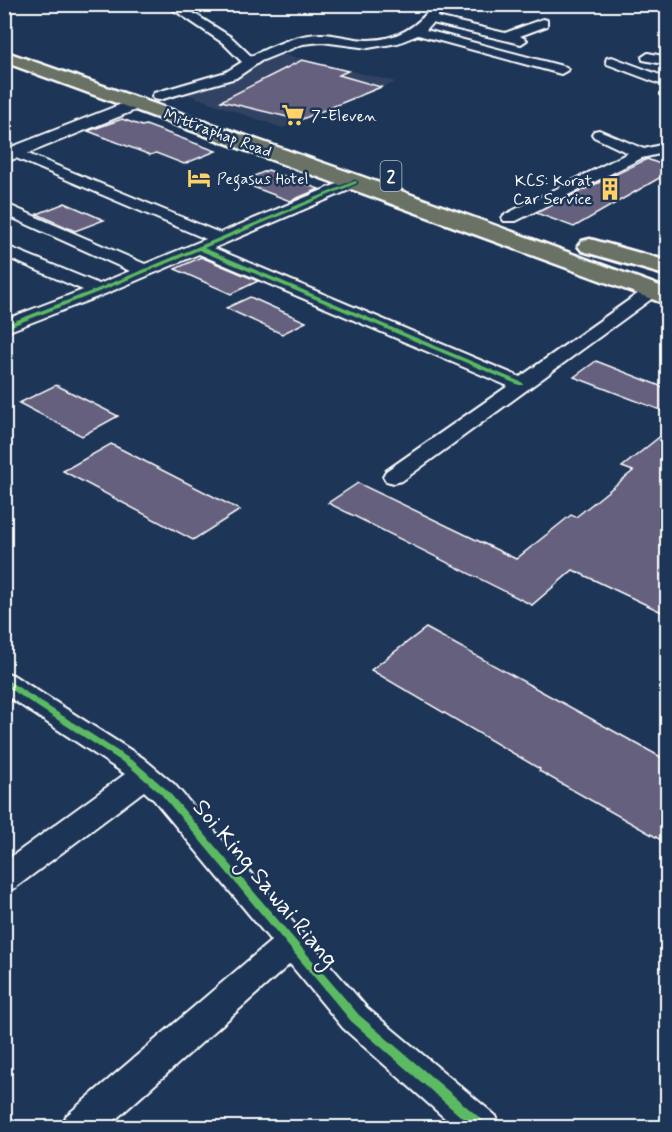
<svg xmlns="http://www.w3.org/2000/svg" width="672" height="1132" font-family="Mynerve,sans-serif">
<style>
.built{fill:#334263}
.building{fill:#65617e;stroke:#fff;stroke-width:1.5}
.lines{fill:none;stroke-linecap:round;stroke-linejoin:round}
.minor-casing{stroke:#fff;stroke-width:4}
.tertiary-casing{stroke:#fff;stroke-width:4}
.trunk-casing{stroke:#fff;stroke-width:5}
.minor{fill:#1d3557;fill-rule:evenodd}
.tertiary{fill:#1d3557;fill-rule:evenodd}
.trunk{fill:#6a7266;fill-rule:evenodd}
.cycleway-casing{stroke:#1d3557;stroke-width:3}
.cycleway{fill:#5cba63;fill-rule:evenodd}
.labels{text-anchor:middle;stroke-width:5;stroke-linejoin:round;paint-order:stroke}
.far-poi-label{font-size:16px;fill:#fff;stroke:#1d3557;text-anchor:start}
.far-street-label{font-size:16px;fill:#fff;stroke:#1d3557}
.shield{fill:#1d3557;stroke:#bbc2cd;stroke-width:1.5}
.shield-label{font-size:18px;font-weight:bold;fill:#fff}
.near-street-label{font-size:24px;fill:#fff;stroke:#1d3557}
</style>
<rect width="100%" height="100%" fill="#1d3557"/>
<filter id="ink" filterUnits="userSpaceOnUse"><feTurbulence type="fractalNoise" baseFrequency=".0167" numOctaves="2"/><feDisplacementMap in="SourceGraphic" scale="12" xChannelSelector="R" yChannelSelector="G"/><feConvolveMatrix kernelMatrix="1 2 1 2 8 2 1 2 1" color-interpolation-filters="sRGB"/></filter>
<g filter="url(#ink)">
<polygon class="built" points="278,53 396,82 282,128 181,92"/>
<g class="building">
<polygon points="302,60 348,71 339,75 381,87 300,120 221,101"/>
<polygon points="122,119 142,126 146,125 216,151 184,164 156,153 150,155 88,131"/>
<polygon points="647,159 668,167 668,173 574,227 536,213"/>
<polygon points="268,170 319,189 290,201 240,182"/>
<polygon points="65,203 104,220 75,231 37,214"/>
<polygon points="201,257 258,281 231,294 175,269"/>
<polygon points="250,297 306,322 282,334 226,308"/>
<polygon points="596,361 668,389 668,413 574,377"/>
<polygon points="56,385 118,416 82,436 19,403"/>
<polygon points="668,430 668,615 573,570 532,605 328,503 358,483 516,559 571,515 576,517 633,471 622,467"/>
<polygon points="111,444 240,510 193,540 63,471"/>
<polygon points="426,628 668,761 668,844 539,771 540,769 371,670"/>
</g>
<g class="lines">
<g class="minor-casing">
<g id="minor">
<path d="M165,4H179L231,37L251,56C273,46 297,34 321,34C337,34 352,40 368,40C396,40 418,27 434,4H446L437,17L505,33L543,19L547,20V26L520,36L527,40L521,44L432,23L426,30L566,67L568,70L561,74L418,35L398,43L368,48L322,42L303,44L261,61L236,78L159,100L154,99L152,96L154,93L226,72L242,62L223,43Z"/>
<path d="M503,4H533C526,9 510,9 503,4Z"/>
<polygon points="648,53 668,57 668,65 643,60 642,57"/>
<polygon points="612,57 668,78 668,87 607,64 606,61 607,58"/>
<polygon points="599,130 644,149 668,143 668,152 642,158 516,221 504,221 502,218 504,215 628,153 594,137 592,134 594,131"/>
<polygon points="16,149 220,233 349,179 361,179 363,182 361,185 214,248 520,377 646,288 658,288 661,292 402,481 394,483 386,481 383,476 386,471 508,386 199,254 105,294 4,333 4,320 83,290 4,256 4,245 99,284 130,271 4,214 4,203 145,264 206,239 11,156 9,153"/>
<polygon points="4,672 13,675 143,758 174,784 367,1008 496,1116 501,1128 456,1128 343,1028 290,964 106,1128 61,1128 66,1116 271,941 154,800 144,791 15,888 4,891 4,862 125,774 4,694"/>
</g>
</g>
<g class="tertiary-casing">
<polygon id="tertiary" points="137,98 143,99 146,103 143,107 4,163 4,150"/>
</g>
<g class="trunk-casing">
<g id="trunk">
<polygon points="4,51 363,177 668,289 668,305 4,62"/>
<polygon points="590,239 668,261 668,276 582,251 578,246 582,241"/>
</g>
</g>
<use href="#minor" class="minor"/>
<use href="#tertiary" class="tertiary"/>
<use href="#trunk" class="trunk"/>
<g class="cycleway-casing">
<g id="cycleway">
<polygon points="355,181 357,182 357,183 204,248 523,383 523,385 519,385 199,250 101,291 4,329 4,325 97,289"/>
<polygon points="4,678 136,763 167,790 359,1015 487,1124 488,1128 474,1128 351,1021 161,794 130,767 4,685"/>
</g>
</g>
<use href="#cycleway" class="cycleway"/>
</g>
</g>
<defs>
<g id="supermarket-bare" transform="scale(1.8)"><path d="M-6-5.5h2.5l.6 2H6L4.5 2H-2.5L-4.4-4H-6ZM-1.5 3.2a1.3 1.3 0 1 0 .1 0ZM3 3.2a1.3 1.3 0 1 0 .1 0Z" fill="#ffd166" stroke="#1d3557" stroke-width="2.5" paint-order="stroke"/></g>
<g id="hotel-bare" transform="scale(1.8)"><path d="M-6-4.5h1.5V1H6V5H4.5V3h-9V5H-6ZM-4 0a1.8 1.8 0 1 1 3.6 0ZM.5 0V-2.5h3Q6-2.5 6 0Z" fill="#ffd166" stroke="#1d3557" stroke-width="2.5" paint-order="stroke"/></g>
<g id="building-bare" transform="scale(1.8)"><path d="M-4-6H4V6H1V3H-1V6H-4ZM-2.5-4.3h1.7v1.8h-1.7ZM.8-4.3h1.7v1.8H.8ZM-2.5-1h1.7V.8h-1.7ZM.8-1h1.7V.8H.8Z" fill="#ffd166" stroke="#1d3557" stroke-width="2.5" paint-order="stroke"/></g>
</defs>
<g fill-rule="evenodd">
<use href="#supermarket-bare" x="293" y="115"/>
<use href="#hotel-bare" x="199" y="178"/>
<use href="#building-bare" x="610" y="189"/>
</g>
<g class="labels">
<g class="far-poi-label">
<text x="311" y="121">7-Eleven</text>
<text x="217" y="184">Pegasus Hotel</text>
<text x="592" y="186" text-anchor="end">KCS: Korat<tspan x="592" dy="18">Car Service</tspan></text>
</g>
<g class="far-street-label">
<text transform="translate(218 132) rotate(20)" y="6">Mittraphap Road</text>
</g>
<rect class="shield" x="380.5" y="161" width="21" height="30" rx="4.5"/>
<g class="shield-label">
<text x="391" y="182">2</text>
</g>
<g class="near-street-label">
<text transform="translate(266 883) rotate(50)" y="8">Soi King Sawai Riang</text>
</g>
</g>
<rect width="672" height="1132" fill="none" stroke="#1d3557" stroke-width="24"/>
<rect x="12" y="12" width="648" height="1108" fill="none" stroke="#fff" stroke-width="2" filter="url(#ink)"/>
</svg>
